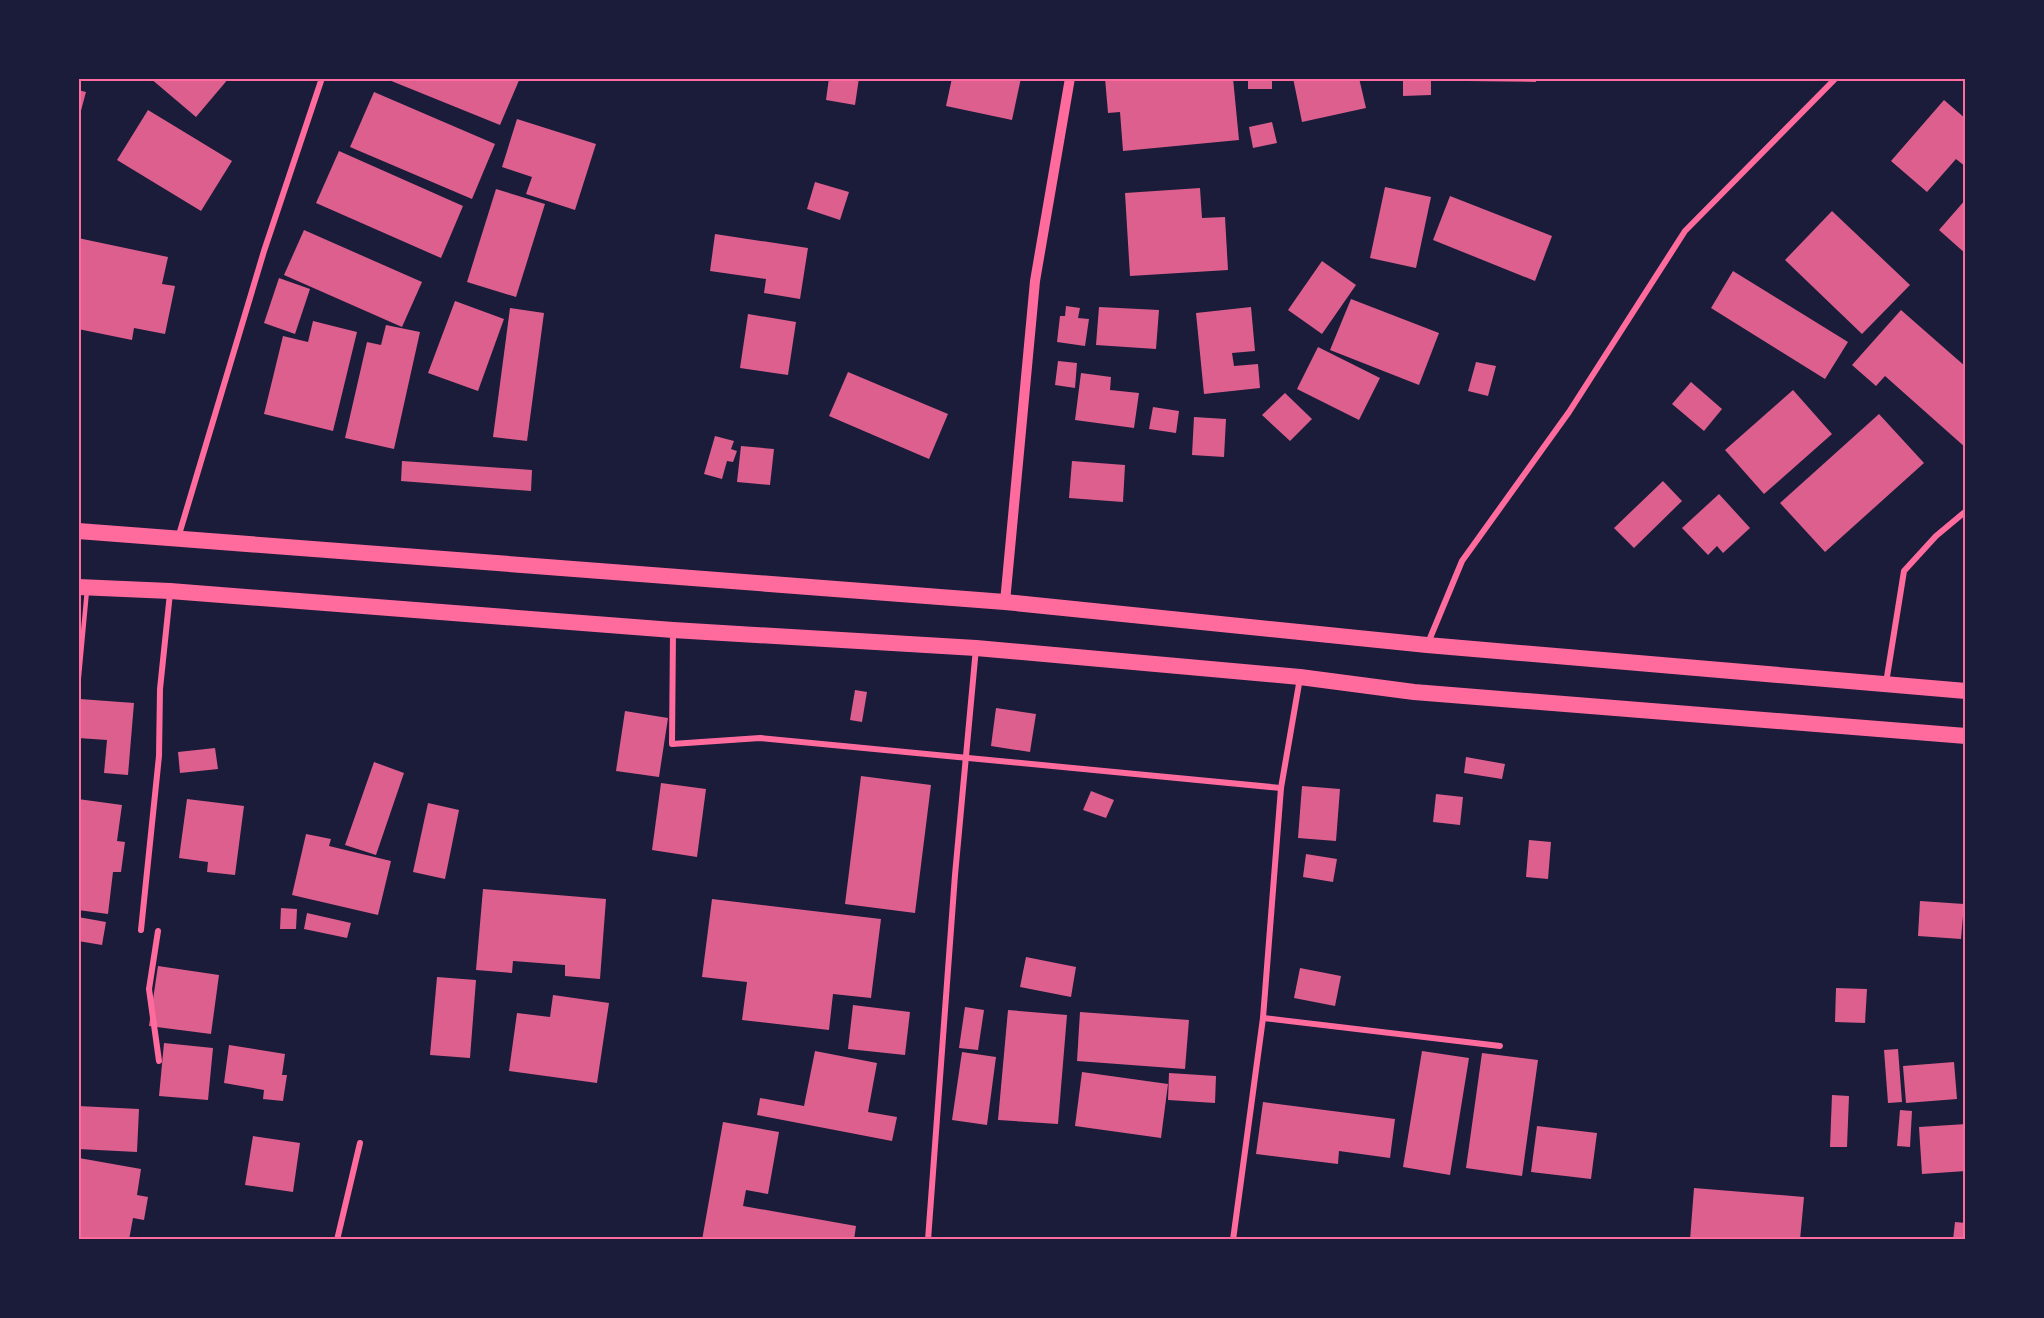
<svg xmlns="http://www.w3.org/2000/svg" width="2044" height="1318" font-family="Signika,sans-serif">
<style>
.building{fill:#dd5f8e}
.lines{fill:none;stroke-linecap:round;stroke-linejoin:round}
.service{stroke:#ff6b9d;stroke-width:4.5}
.minor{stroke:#ff6b9d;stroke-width:6}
.tertiary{stroke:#ff6b9d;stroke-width:10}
.trunk{stroke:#ff6b9d;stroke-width:16}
.neatline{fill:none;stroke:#ff6b9d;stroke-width:2}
</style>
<rect width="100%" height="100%" fill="#1b1b3a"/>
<g class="building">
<polygon points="150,78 229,78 196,117"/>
<polygon points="384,78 520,78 500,125"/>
<polygon points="829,78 859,78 855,105 826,100"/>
<polygon points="952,78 1021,78 1012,120 946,106"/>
<polygon points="1105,78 1233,78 1239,140 1123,151 1120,112 1108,113"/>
<rect x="1248" y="78" width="24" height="11"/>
<polygon points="1293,78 1359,78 1366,108 1302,122"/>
<polygon points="1403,78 1431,78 1431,95 1403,96"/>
<polygon points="1466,78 1536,78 1536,82 1466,81"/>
<polygon points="78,90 86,92 79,118 78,118"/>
<polygon points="374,92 495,144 472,199 350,147"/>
<polygon points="1944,100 1966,119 1966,167 1956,159 1927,192 1891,161"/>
<polygon points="148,110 232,161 201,211 117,160"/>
<polygon points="517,119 596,144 575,210 526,194 532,177 502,167"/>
<polygon points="1272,122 1277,143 1253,148 1249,127"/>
<polygon points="339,151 463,206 441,258 316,203"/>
<polygon points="815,182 849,192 840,220 807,209"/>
<polygon points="1385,187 1431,197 1416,268 1370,258"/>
<polygon points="1200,188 1202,218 1225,217 1228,270 1130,276 1125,193"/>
<polygon points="496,189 545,204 516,297 467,282"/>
<polygon points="1450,196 1552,236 1535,281 1433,240"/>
<polygon points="1966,199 1966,254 1939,230"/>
<polygon points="1832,211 1910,285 1862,334 1785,260"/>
<polygon points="304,230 422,282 402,327 284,275"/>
<polygon points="715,234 808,248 800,299 764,293 766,279 710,271"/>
<polygon points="78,238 168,257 162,284 175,286 165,334 134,328 132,340 78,329"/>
<polygon points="1322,261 1356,285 1322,334 1288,310"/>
<polygon points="1733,271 1848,342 1825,379 1711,308"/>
<polygon points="279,278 310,289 295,334 264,323"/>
<polygon points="1351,299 1439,333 1419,385 1330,350"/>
<polygon points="455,301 504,319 478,391 428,373"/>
<polygon points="1066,306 1080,308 1078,318 1089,319 1085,346 1057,342 1060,316 1065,316"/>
<polygon points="1099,307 1159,310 1156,349 1096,345"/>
<polygon points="1251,307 1255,351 1232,353 1234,366 1258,364 1260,388 1204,394 1196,313"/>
<polygon points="510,308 544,313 527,441 493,437"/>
<polygon points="1901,310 1966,367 1966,448 1885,376 1876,386 1852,365"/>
<polygon points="748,314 796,322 788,375 740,368"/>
<polygon points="313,321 357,332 333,431 264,414 283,336 308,342"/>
<polygon points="386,325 420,332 394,449 345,438 367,342 381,345"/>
<polygon points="1318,347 1380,378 1359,420 1297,389"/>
<polygon points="1058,361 1077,363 1075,388 1055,385"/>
<polygon points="1476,362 1496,366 1488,396 1468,391"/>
<polygon points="848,372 948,414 929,459 829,416"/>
<polygon points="1081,373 1111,377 1110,390 1139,393 1134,428 1075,420"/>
<polygon points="1691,382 1722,409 1704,431 1672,404"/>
<polygon points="1793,390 1832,434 1764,494 1725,450"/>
<polygon points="1285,393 1312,419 1290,441 1262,415"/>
<polygon points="1153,407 1179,411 1176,433 1149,429"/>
<polygon points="1879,414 1924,463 1825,552 1780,503"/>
<polygon points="1194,417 1226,419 1224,457 1192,455"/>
<polygon points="715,436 734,441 731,449 737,451 733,462 727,461 722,479 704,474"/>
<polygon points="741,446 774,449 770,485 737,482"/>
<polygon points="402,461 532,470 531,491 401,481"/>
<polygon points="1072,461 1125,465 1123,502 1069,498"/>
<polygon points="1663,481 1682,501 1634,548 1614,528"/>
<polygon points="1719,494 1750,528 1723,553 1717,546 1708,555 1682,528"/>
<polygon points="855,690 867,692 862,722 850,720"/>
<polygon points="80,699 134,703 128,775 104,773 107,740 78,738"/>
<polygon points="996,708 1036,714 1030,752 991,746"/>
<polygon points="625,711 668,718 659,777 616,771"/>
<polygon points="215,748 218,769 180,773 178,752"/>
<polygon points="1466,757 1505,764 1502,779 1464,773"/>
<polygon points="374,762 404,773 376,855 345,845"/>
<polygon points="861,776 931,785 915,913 845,904"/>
<polygon points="661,783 706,789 697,857 652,850"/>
<polygon points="1302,786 1340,789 1336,841 1298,838"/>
<polygon points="1091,791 1114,800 1106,818 1083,810"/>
<polygon points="1436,794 1463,797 1460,825 1433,822"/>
<polygon points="78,799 122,805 117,841 125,842 121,872 113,872 108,914 78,910"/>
<polygon points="187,799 244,806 235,875 207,872 208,862 179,858"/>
<polygon points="428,803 459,810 445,879 413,872"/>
<polygon points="306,834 331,839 329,846 391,861 378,915 292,895"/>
<polygon points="1529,840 1551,842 1548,879 1526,877"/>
<polygon points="1306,854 1337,859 1333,882 1303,877"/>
<polygon points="483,889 606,899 600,979 565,976 565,965 513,961 512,973 476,970"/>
<polygon points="712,899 881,919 871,998 833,994 829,1030 742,1020 747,982 702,977"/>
<polygon points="1920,901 1964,904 1961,939 1918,936"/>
<polygon points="281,908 297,909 296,929 280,929"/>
<polygon points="307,913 351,923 347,938 304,929"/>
<polygon points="78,917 106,922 102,945 78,941"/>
<polygon points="1026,957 1076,967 1071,997 1020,987"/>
<polygon points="158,966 219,975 211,1034 149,1026"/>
<polygon points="1300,968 1341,976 1335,1006 1294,998"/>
<polygon points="437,977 476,980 470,1058 430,1055"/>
<polygon points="1836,988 1867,989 1865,1023 1835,1022"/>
<polygon points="553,995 609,1003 597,1083 509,1071 517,1013 550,1017"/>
<polygon points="853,1005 910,1012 905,1055 848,1049"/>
<polygon points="965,1007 984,1010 978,1050 959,1048"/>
<polygon points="1008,1010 1067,1015 1058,1124 998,1120"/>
<polygon points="1080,1012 1189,1020 1185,1069 1077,1061"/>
<polygon points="164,1043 213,1048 208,1100 159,1096"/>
<polygon points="229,1045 285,1054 282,1075 287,1075 283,1101 263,1099 264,1090 224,1083"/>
<polygon points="1898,1049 1902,1102 1888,1103 1884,1050"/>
<polygon points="815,1051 877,1063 868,1112 897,1117 892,1141 757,1115 760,1098 804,1106"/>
<polygon points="1422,1051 1469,1058 1450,1175 1403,1167"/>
<polygon points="962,1052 996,1057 987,1125 952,1120"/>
<polygon points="1482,1053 1538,1060 1522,1176 1466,1168"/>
<polygon points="1954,1062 1957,1099 1906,1103 1903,1066"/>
<polygon points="1082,1072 1168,1084 1161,1138 1075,1126"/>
<polygon points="1169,1073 1216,1076 1215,1103 1168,1100"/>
<polygon points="1832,1095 1849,1096 1847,1147 1830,1147"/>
<polygon points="1263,1102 1395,1119 1390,1158 1339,1151 1338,1164 1256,1154"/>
<polygon points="78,1106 139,1109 137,1152 78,1149"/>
<polygon points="1900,1110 1912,1111 1910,1147 1897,1146"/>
<polygon points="723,1122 779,1132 768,1194 746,1190 743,1206 856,1226 854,1240 702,1240"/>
<polygon points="1966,1124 1966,1171 1922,1174 1919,1127"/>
<polygon points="1537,1126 1597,1133 1591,1179 1531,1172"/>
<polygon points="253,1136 300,1143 293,1192 245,1185"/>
<polygon points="79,1158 141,1169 137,1195 148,1197 144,1220 133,1218 129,1240 78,1240"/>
<polygon points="1694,1188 1804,1197 1800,1240 1690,1240"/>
<polygon points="1955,1222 1966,1223 1966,1240 1953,1240"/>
</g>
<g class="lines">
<polyline class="service" points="78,687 87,590"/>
<g class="minor">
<polyline points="178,538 264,251 322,78"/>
<polyline points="673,631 672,744 760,738 1281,788"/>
<polyline points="1428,643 1462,561 1569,412 1685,231 1836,78"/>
<polyline points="1886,683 1904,571 1936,536 1966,511"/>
<polyline points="141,930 159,756 160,689 170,593"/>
<polyline points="158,931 149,989 159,1061"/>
<polyline points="1263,1018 1500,1046"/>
<polyline points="337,1240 360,1143"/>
<polyline points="928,1240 955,875 976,648"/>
<polyline points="1233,1240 1263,1018 1281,788 1300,678"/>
</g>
<polyline class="tertiary" points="1005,602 1035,281 1070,78"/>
<g class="trunk">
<polyline points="78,531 1005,602 1427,645 1966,691"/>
<polyline points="78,587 170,591 673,630 976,648 1300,677 1414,692 1966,736"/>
</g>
</g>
<rect width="2044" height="1318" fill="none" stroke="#1b1b3a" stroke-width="159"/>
<rect x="80" y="80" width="1884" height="1158" class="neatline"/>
</svg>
